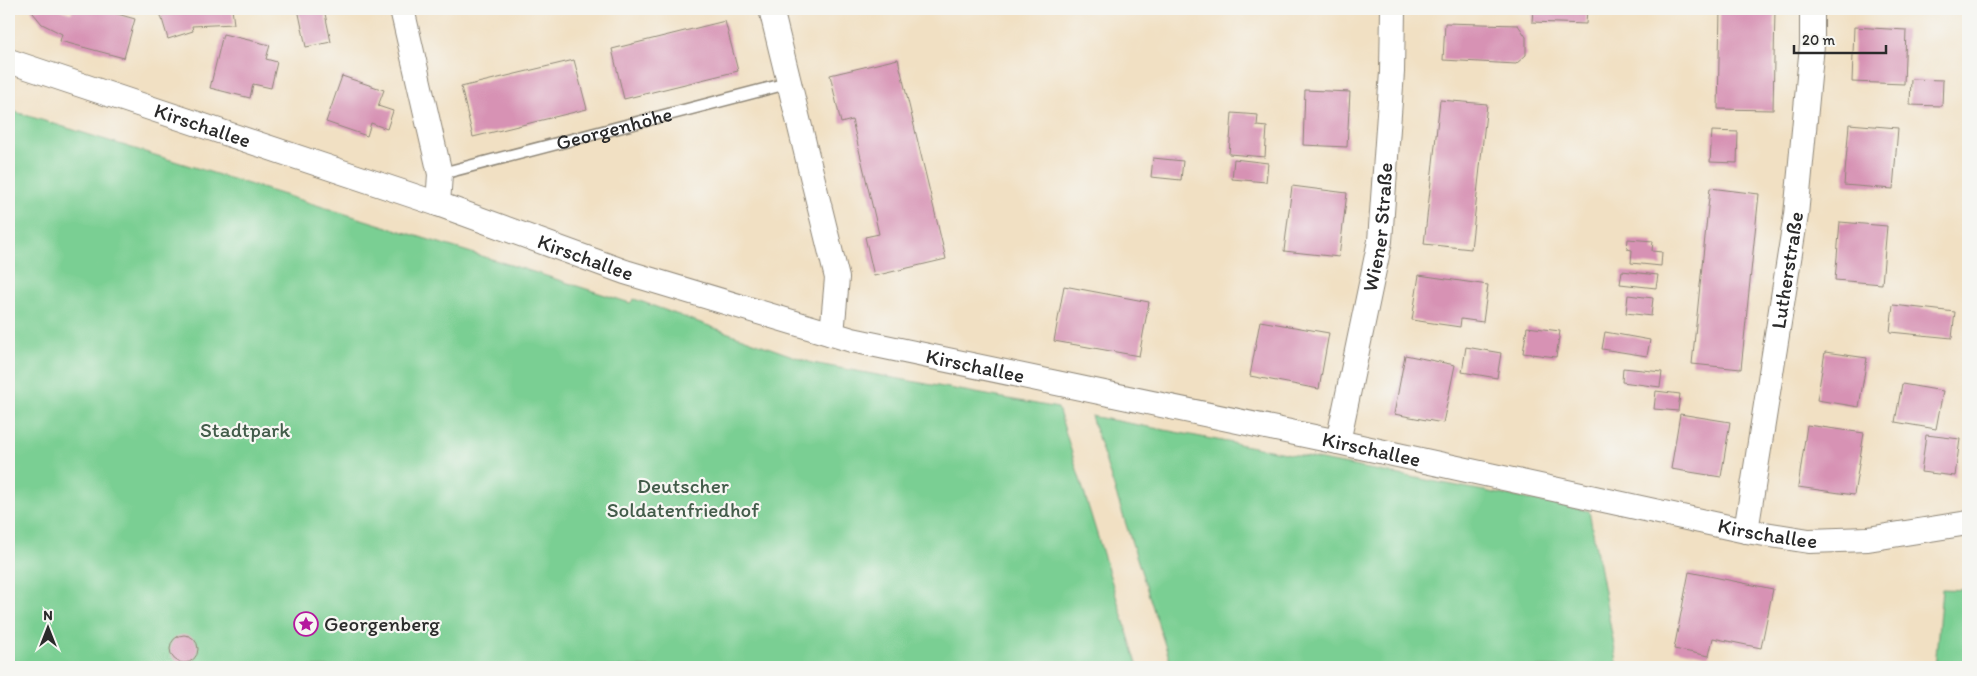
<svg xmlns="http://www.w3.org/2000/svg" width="1977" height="676" font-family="Itim,sans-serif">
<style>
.green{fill:#7acf93;stroke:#527d5f}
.building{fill:#d792b4}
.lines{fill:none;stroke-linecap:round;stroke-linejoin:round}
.service-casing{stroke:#8e8677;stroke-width:14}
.minor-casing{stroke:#8e8677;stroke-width:26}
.service{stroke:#fff;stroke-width:11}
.minor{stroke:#fff;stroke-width:24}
.labels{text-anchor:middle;stroke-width:4.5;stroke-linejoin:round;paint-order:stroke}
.street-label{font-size:21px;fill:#2b2b2b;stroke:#f6f6f2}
.park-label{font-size:21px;fill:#435c4a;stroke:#f6f6f2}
.poi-label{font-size:21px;fill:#2b2b2b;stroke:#f6f6f2;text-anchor:start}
</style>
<rect width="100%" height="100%" fill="#f6f6f2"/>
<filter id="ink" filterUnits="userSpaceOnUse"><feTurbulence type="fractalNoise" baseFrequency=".02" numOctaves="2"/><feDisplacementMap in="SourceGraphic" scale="10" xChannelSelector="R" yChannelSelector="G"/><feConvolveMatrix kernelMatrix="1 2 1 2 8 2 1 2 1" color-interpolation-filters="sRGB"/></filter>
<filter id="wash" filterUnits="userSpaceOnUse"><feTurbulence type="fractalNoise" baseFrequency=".0096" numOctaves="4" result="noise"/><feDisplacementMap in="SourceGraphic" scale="20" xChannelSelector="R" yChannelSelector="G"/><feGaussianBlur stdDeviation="1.12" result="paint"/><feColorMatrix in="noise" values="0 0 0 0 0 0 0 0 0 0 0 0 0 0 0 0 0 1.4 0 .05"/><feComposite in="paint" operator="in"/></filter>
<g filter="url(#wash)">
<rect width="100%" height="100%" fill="#f1e0c3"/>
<g class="green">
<polygon points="9,110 543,275 630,303 634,299 812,363 1058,408 1138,667 9,667"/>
<polygon points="1091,416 1589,511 1618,667 1172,667"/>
<polygon points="1942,589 1968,590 1968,667 1935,667"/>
</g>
<g id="blocks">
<g class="building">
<polygon points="31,9 58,9 71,13 73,9 100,9 135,19 124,58 60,41 62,34 42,24 33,13"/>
<polygon points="159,9 232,9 234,24 192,26 193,31 168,39"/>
<polygon points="298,9 324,9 331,42 306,47"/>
<polygon points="1533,9 1587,9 1586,24 1532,22"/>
<polygon points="1720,9 1775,9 1773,110 1718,109"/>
<polygon points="725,21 738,71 624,99 612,49"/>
<polygon points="1445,23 1518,25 1526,37 1526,55 1516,64 1443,60"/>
<polygon points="1854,27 1906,30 1904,84 1852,82"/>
<polygon points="223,34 270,45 266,59 277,62 271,88 253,84 250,98 210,88"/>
<polygon points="898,59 946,259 874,276 865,237 879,234 852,120 841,123 830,75"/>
<polygon points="574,60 587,109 473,137 461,87"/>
<polygon points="342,76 384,90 378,106 393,111 387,129 371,123 367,136 326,122"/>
<polygon points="1911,79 1943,80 1942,106 1910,105"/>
<polygon points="1305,90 1350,92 1347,147 1303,145"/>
<polygon points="1440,100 1487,104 1471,249 1424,244"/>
<polygon points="1232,113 1258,115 1257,126 1267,127 1265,157 1229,154"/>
<polygon points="1849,124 1898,128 1893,189 1844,185"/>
<polygon points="1712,131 1738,132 1737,163 1710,162"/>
<polygon points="1153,158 1183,161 1181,180 1151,177"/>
<polygon points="1234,159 1268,163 1266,182 1232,179"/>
<polygon points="1292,186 1347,193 1339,257 1284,251"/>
<polygon points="1710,188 1759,194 1741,369 1692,364"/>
<polygon points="1840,222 1887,226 1882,284 1835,280"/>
<polygon points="1628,239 1653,241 1652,251 1662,252 1661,266 1631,263 1632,250 1627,249"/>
<polygon points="1622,271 1658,275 1656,288 1620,284"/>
<polygon points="1419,275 1488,285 1483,322 1461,319 1460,327 1412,320"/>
<polygon points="1064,286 1149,302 1139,356 1054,341"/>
<polygon points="1628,295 1653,298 1651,316 1626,313"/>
<polygon points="1893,305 1955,312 1952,338 1890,332"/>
<polygon points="1260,321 1329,333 1319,389 1250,376"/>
<polygon points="1527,327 1560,331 1556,357 1523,353"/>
<polygon points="1605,332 1650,340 1647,356 1602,349"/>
<polygon points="1466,347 1501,353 1497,378 1462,372"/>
<polygon points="1825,352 1867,358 1859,407 1817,400"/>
<polygon points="1405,355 1455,365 1443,423 1394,414"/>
<polygon points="1623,368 1662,372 1660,387 1622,382"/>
<polygon points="1902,384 1943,391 1936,429 1895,422"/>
<polygon points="1656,391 1680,394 1678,411 1654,409"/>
<polygon points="1680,414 1730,422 1721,477 1671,469"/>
<polygon points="1807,425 1864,433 1854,495 1798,487"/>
<polygon points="1926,435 1960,439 1955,476 1921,472"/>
<polygon points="1689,572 1773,589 1761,648 1713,638 1709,656 1674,649"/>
<circle cx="184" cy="649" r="14"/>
</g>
</g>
</g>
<g filter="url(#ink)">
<use href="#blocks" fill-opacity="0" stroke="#8e8677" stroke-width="1"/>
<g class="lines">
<g class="service-casing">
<g id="service">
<path id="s1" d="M440,174L789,83"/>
</g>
</g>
<g class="minor-casing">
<g id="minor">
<polyline points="402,9 440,174 438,204"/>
<polyline points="771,9 837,278 832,334"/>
<path id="s2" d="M9,61L438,204L625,272L852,340L1338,442L1746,531L1809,541L1868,539L1968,523"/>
<path id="s3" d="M1338,442L1380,241L1392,72L1393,9"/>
<path id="s4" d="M1746,531L1796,215L1812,45V9"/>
</g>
</g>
<use href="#service" class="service"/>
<use href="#minor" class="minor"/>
</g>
</g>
<defs>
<g id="sight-ring" transform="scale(1.25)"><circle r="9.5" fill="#f6f6f2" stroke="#b5179e" stroke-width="1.5"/><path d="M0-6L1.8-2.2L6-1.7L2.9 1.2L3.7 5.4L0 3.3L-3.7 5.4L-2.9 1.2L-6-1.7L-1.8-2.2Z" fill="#b5179e"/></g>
</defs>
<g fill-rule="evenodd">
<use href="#sight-ring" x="306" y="624"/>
</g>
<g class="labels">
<g class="street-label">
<text dy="7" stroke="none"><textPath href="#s2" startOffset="204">Kirschallee</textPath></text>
<text dy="7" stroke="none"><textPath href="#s1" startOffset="180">Georgenhöhe</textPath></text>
<text dy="7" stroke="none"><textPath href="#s3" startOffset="219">Wiener Straße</textPath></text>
<text dy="7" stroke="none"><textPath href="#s2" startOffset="609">Kirschallee</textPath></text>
<text dy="7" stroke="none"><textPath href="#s4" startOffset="264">Lutherstraße</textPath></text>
<text dy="7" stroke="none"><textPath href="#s2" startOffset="1014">Kirschallee</textPath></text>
<text dy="7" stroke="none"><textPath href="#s2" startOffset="1419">Kirschallee</textPath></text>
<text dy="7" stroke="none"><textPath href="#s2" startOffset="1824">Kirschallee</textPath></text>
</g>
<g class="park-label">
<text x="245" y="437">Stadtpark</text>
<text x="683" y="493">Deutscher<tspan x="683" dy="24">Soldatenfriedhof</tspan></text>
</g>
<g class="poi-label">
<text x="324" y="631">Georgenberg</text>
</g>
</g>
<rect width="1977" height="676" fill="none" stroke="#f6f6f2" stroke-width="30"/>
<g transform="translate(48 628)" stroke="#f6f6f2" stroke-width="4" paint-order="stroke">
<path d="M0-4L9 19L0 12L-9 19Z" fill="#2b2b2b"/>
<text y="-8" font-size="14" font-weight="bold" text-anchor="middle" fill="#2b2b2b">N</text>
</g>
<path d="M1794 45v8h92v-8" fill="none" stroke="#2b2b2b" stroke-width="2.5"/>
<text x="1802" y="45" font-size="15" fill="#2b2b2b" stroke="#f6f6f2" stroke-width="4" paint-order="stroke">20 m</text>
</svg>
